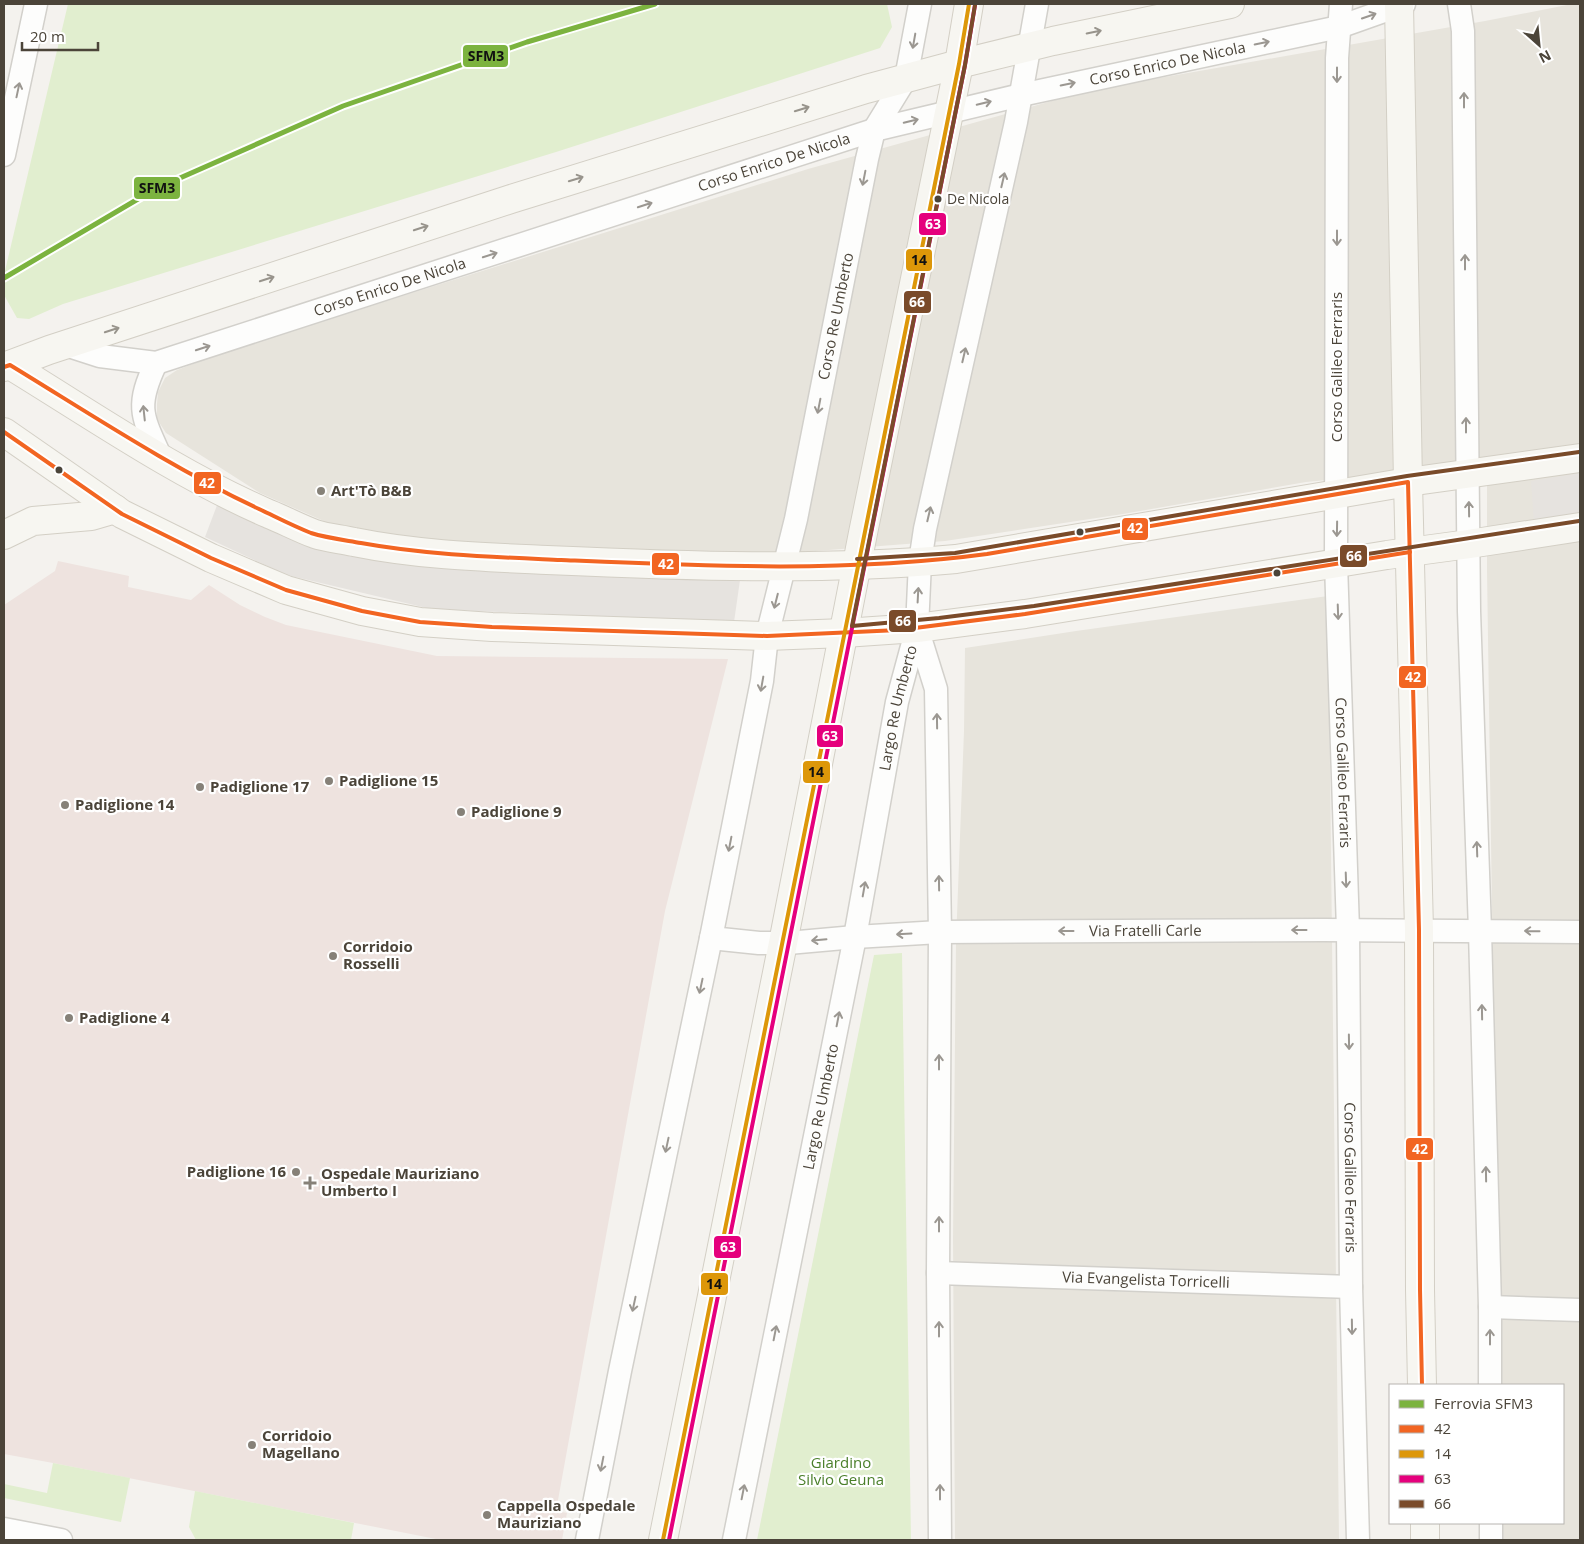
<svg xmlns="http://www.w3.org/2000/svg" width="1584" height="1544" font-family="'Open Sans',sans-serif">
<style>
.residential{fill:#e7e4dc}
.medical{fill:#eee3df}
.green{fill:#e1eecf}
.parking{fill:#e6e3df}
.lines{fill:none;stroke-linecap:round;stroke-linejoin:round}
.street-casing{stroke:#d2d0cb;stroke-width:25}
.secondary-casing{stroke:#d3cfc5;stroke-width:30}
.street{stroke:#fdfdfc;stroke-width:22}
.secondary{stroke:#f7f6f1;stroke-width:28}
.bus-1-casing{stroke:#fff;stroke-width:8}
.bus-2-casing{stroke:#fff;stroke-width:8}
.bus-3-casing{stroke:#fff;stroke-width:8}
.bus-4-casing{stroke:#fff;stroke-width:8}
.bus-1{stroke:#f26522;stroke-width:4}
.bus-2{stroke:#dd9709;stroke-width:4}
.bus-3{stroke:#e5007d;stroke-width:4}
.bus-4{stroke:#7a4b2a;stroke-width:4}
.rail-1-casing{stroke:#fff;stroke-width:9}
.rail-1{stroke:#7cb33f;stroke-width:5}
.oneway{stroke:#9b9791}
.oneway2{stroke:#98948c}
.bus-dot{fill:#4b4439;stroke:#fff;stroke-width:2}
.poi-dot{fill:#868178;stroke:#fff;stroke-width:2}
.labels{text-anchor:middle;stroke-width:4.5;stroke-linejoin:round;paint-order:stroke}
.bus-label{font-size:14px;fill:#4b4439;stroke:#fff;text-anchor:start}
.street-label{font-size:15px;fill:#4b4439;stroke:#fff}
.poi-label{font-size:15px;font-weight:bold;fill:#4b4439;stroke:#fff;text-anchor:start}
.park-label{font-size:15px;fill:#4a7f2a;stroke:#fff}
.line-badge{stroke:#fff;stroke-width:2}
.badge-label{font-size:14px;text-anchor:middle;font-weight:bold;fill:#fff}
.pale-badge-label{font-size:14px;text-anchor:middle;font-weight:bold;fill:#111}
</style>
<rect width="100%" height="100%" fill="#f4f2ee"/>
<g class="residential">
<polygon points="1572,4 1580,4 1580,1540 1501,1540 1501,1523 1563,1523 1563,1385 1499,1385 1487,570 1487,465 1306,482 1123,514 945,541 764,555 451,542 351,533 260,493 166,433 157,419 157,404 158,392 165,378 177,370 233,349 808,169 1091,90 1485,21"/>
<polygon points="1328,596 1339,1540 955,1540 953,1239 956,942 964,731 965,648 1076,631"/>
</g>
<polygon class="medical" points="58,561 129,576 128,587 191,600 209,585 240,605 265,617 286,625 437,656 728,659 665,911 556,1511 567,1513 562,1540 441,1540 53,1463 4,1454 4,605 55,571"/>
<g class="green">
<polygon points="68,4 887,4 892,27 880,48 556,152 63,304 29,319 17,318 4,295 4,275"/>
<polygon points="902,953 911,1540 757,1540 874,955"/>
<polygon points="53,1463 130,1478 121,1522 4,1498 4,1484 47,1493"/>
<polygon points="195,1491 354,1523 351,1540 196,1540 189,1527"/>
</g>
<g class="parking">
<polygon points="1580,473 1580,516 1534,523 1531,481"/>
<polygon points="219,500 313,542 740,580 734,622 431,609 287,575 205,537"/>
</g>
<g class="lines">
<g class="street-casing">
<g id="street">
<path id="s1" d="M1341,4L1337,58L1336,563L1348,930L1351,1287L1358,1540"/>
<polyline points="1459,4 1463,31 1469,611 1480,931 1490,1307 1490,1385"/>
<polyline points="4,155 36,4"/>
<path id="s2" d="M66,345L100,356L156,363L874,130L1021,95L1339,27L1404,4"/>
<path d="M156,363C135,407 142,416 161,458"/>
<polyline points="917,628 936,689 940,932 938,1273 940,1540"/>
<path id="s3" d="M711,938L759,943H788L855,937L940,932L1323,930L1580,932"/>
<path id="s4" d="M938,1273L1351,1287"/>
<polyline points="1490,1307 1580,1310"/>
<polyline points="1491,1523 1491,1540"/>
<polyline points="4,1529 61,1540"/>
<path id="s5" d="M587,1540L620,1371L711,938L762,681L767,636L796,519L867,159L874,130L906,78L920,4"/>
<path id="s6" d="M734,1540L855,937L897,702L917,628L920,562L925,529L1016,122L1037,4"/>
</g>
</g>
<g class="secondary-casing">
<g id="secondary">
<polyline points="1399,4 1408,482 1419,930 1420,1290 1422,1385"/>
<path d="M10,365C95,417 177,474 269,514C284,520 299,528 315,534C327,538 341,539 354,542C418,555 482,557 547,560C683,566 820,571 956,559L1408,482L1580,458"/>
<polyline points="4,367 49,350 511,199 866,89 959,64 1053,41 1230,4"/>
<polyline points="4,432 122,514 211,558 286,590 362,611 420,622 492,627 767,636 844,633 917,628 1025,614 1387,555 1469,544 1580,527"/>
<polyline points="4,535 33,521 91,516 115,509"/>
<polyline points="1425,1523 1425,1540"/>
<polyline points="663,1540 783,943 863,533 959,64 969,4"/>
</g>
</g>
<use href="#street" class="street"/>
<use href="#secondary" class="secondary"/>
<g class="bus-1-casing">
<g id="bus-1">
<path d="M4,367L10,365C92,415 172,468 259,509C276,517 293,526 311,533C327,538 344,540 361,543C427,555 494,557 561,560C702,566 846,573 987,554L1408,482L1419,930L1420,1290L1422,1385"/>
<polyline points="4,432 122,514 211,558 286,590 362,611 420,622 492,627 767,636 899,630 1025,614 1410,552"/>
</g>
</g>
<g class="bus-2-casing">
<path id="bus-2" d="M663,1540C762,1048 858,556 959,64L969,4"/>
</g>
<g class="bus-3-casing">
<path id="bus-3" d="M669,1540C768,1049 865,557 965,65L975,5"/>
</g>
<g class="bus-4-casing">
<g id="bus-4">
<polyline points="975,5 965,65 852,626 939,618 1034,606 1579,521"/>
<polyline points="857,559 955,553 1407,476 1579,452"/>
</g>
</g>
<use href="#bus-1" class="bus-1"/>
<use href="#bus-2" class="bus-2"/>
<use href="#bus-3" class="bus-3"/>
<use href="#bus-4" class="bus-4"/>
<g class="rail-1-casing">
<polyline id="rail-1" points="4,278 155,189 343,106 527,42 655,4"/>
</g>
<use href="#rail-1" class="rail-1"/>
</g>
<defs><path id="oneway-shaft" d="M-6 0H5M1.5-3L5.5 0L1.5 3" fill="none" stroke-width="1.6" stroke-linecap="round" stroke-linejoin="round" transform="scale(1.25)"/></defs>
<g class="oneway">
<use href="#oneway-shaft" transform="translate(1369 16) rotate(-19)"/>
<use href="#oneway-shaft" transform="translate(914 41) rotate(100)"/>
<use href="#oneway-shaft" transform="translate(1262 43) rotate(-12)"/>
<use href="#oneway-shaft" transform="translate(1337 75) rotate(90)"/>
<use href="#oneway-shaft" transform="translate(1068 84) rotate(-12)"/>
<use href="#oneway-shaft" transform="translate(18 90) rotate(-78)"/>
<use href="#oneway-shaft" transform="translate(1464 100) rotate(-90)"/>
<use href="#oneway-shaft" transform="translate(984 103) rotate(-13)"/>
<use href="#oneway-shaft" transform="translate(911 121) rotate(-14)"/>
<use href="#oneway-shaft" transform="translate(864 178) rotate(101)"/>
<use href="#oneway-shaft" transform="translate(1003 180) rotate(-77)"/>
<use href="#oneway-shaft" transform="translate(645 205) rotate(-18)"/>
<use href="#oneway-shaft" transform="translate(1337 238) rotate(90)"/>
<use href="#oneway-shaft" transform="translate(490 255) rotate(-18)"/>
<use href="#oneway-shaft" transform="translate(1465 262) rotate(-90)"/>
<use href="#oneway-shaft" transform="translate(203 348) rotate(-18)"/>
<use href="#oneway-shaft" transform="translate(964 355) rotate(-77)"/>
<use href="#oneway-shaft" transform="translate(819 406) rotate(101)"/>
<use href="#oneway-shaft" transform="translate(144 413) rotate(-96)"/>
<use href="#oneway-shaft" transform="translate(1466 425) rotate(-90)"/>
<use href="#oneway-shaft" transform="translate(1469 509) rotate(-91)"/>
<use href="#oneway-shaft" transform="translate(929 514) rotate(-77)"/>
<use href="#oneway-shaft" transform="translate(1337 529) rotate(91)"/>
<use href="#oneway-shaft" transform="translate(918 595) rotate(-87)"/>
<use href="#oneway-shaft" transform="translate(776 601) rotate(104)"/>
<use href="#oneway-shaft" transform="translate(1338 612) rotate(88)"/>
<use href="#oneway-shaft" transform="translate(762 684) rotate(100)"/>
<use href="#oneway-shaft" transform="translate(937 721) rotate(-91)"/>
<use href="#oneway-shaft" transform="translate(730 844) rotate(101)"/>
<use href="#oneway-shaft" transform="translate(1477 849) rotate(-92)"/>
<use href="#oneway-shaft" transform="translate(1346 880) rotate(88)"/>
<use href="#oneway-shaft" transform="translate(939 883) rotate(-91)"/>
<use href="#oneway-shaft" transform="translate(864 889) rotate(-80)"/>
<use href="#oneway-shaft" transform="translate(1299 930) rotate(180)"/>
<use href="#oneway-shaft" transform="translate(1066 931) rotate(180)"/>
<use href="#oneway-shaft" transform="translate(1532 931) rotate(-179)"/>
<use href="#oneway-shaft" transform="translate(904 934) rotate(177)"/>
<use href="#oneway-shaft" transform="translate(819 940) rotate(175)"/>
<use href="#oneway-shaft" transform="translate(701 986) rotate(102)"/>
<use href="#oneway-shaft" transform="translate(1482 1012) rotate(-91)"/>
<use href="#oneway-shaft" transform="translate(838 1019) rotate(-79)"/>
<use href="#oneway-shaft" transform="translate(1349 1042) rotate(89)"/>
<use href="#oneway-shaft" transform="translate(939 1062) rotate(-90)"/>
<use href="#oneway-shaft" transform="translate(667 1145) rotate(102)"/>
<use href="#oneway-shaft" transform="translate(1486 1174) rotate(-91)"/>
<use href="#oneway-shaft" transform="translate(939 1224) rotate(-90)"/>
<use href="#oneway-shaft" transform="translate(634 1304) rotate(102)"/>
<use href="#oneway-shaft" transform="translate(1352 1327) rotate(89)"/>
<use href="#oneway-shaft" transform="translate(939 1329) rotate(-90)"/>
<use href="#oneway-shaft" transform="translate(775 1333) rotate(-79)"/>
<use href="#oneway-shaft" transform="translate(1490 1337) rotate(-90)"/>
<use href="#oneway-shaft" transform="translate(602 1464) rotate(101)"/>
<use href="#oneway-shaft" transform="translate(743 1492) rotate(-79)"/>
<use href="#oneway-shaft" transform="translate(940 1492) rotate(-90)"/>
</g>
<g class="oneway2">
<use href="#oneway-shaft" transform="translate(1094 32) rotate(-12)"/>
<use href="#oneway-shaft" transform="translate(802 109) rotate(-17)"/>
<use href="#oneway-shaft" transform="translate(576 179) rotate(-17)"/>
<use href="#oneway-shaft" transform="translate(421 228) rotate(-18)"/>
<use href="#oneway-shaft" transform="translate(267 279) rotate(-18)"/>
<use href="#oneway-shaft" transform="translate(112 330) rotate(-18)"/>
</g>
<g class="bus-dot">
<circle cx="938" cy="199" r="4.5"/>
<circle cx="59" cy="470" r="4.5"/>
<circle cx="1080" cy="532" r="4.5"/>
<circle cx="1277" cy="573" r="4.5"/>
</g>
<g class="poi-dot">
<circle cx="321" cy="491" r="5"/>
<circle cx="329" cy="781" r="5"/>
<circle cx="200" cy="787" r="5"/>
<circle cx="65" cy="805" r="5"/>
<circle cx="461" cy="812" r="5"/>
<circle cx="333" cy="956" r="5"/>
<circle cx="69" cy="1018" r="5"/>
<circle cx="296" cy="1172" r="5"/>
<path d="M307.5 1175.5h5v5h5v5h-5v5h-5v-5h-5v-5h5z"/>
<circle cx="252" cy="1445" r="5"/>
<circle cx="487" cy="1515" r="5"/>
</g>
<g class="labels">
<g class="bus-label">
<text x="947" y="204">De Nicola</text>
</g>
<g class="street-label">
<text dy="5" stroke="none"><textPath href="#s2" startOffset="1148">Corso Enrico De Nicola</textPath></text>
<text dy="5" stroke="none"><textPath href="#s2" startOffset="742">Corso Enrico De Nicola</textPath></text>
<text dy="5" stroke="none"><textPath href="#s2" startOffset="338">Corso Enrico De Nicola</textPath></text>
<text dy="5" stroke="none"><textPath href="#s5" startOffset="1249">Corso Re Umberto</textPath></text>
<text transform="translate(1337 367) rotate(-90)" y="5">Corso Galileo Ferraris</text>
<text dy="5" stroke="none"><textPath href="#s6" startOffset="848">Largo Re Umberto</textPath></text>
<text dy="5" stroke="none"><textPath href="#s1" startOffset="769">Corso Galileo Ferraris</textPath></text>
<text dy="5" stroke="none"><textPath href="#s3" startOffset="435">Via Fratelli Carle</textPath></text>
<text dy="5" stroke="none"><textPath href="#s6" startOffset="442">Largo Re Umberto</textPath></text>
<text dy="5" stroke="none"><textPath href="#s1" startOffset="1174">Corso Galileo Ferraris</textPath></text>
<text dy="5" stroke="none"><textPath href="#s4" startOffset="208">Via Evangelista Torricelli</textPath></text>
</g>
<g class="poi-label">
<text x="331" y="496">Art'Tò B&amp;B</text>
<text x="339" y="786">Padiglione 15</text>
<text x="210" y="792">Padiglione 17</text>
<text x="75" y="810">Padiglione 14</text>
<text x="471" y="817">Padiglione 9</text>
<text x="343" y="952">Corridoio<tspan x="343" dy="17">Rosselli</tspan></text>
<text x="79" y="1023">Padiglione 4</text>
<text x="286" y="1177" text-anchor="end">Padiglione 16</text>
<text x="321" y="1179">Ospedale Mauriziano<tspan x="321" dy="17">Umberto I</tspan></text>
<text x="262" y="1441">Corridoio<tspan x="262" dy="17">Magellano</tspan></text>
<text x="497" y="1511">Cappella Ospedale<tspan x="497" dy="17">Mauriziano</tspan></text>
</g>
<g class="park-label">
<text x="841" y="1468">Giardino<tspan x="841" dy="17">Silvio Geuna</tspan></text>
</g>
</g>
<g class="line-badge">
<rect x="462" y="44" width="47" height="24" rx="5" fill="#7cb33f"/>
<rect x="133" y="176" width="48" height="24" rx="5" fill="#7cb33f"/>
<rect x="918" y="212" width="29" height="24" rx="5" fill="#e5007d"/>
<rect x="905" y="248" width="28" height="24" rx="5" fill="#dd9709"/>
<rect x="903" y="290" width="29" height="24" rx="5" fill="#7a4b2a"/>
<rect x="193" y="471" width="29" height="24" rx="5" fill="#f26522"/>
<rect x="1121" y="517" width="28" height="24" rx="5" fill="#f26522"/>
<rect x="1339" y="544" width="29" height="24" rx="5" fill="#7a4b2a"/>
<rect x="651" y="552" width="29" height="24" rx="5" fill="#f26522"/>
<rect x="888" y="609" width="29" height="24" rx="5" fill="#7a4b2a"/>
<rect x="1398" y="665" width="29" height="24" rx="5" fill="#f26522"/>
<rect x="816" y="724" width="28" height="24" rx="5" fill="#e5007d"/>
<rect x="802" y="760" width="29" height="24" rx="5" fill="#dd9709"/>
<rect x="1405" y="1137" width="29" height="24" rx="5" fill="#f26522"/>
<rect x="713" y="1235" width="29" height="24" rx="5" fill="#e5007d"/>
<rect x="700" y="1272" width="29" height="24" rx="5" fill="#dd9709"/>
</g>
<g class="badge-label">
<text x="933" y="229">63</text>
<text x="917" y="307">66</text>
<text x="207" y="488">42</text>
<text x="1135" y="533">42</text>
<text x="1354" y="561">66</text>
<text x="666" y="569">42</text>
<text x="903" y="626">66</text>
<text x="1413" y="682">42</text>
<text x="830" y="741">63</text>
<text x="1420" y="1154">42</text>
<text x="728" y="1252">63</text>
</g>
<g class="pale-badge-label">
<text x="486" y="61">SFM3</text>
<text x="157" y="193">SFM3</text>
<text x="919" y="265">14</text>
<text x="816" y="777">14</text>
<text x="714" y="1289">14</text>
</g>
<rect width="1584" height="1544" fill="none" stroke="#4b4439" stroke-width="10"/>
<rect x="1389" y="1384" width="175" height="140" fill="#ffffff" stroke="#b7b4b0"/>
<rect x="1399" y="1400" width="25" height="8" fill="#7cb33f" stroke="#b7b4b0"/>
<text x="1434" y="1409" font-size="15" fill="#4b4439">Ferrovia SFM3</text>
<rect x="1399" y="1425" width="25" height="8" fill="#f26522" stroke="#b7b4b0"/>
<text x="1434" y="1434" font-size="15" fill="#4b4439">42</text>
<rect x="1399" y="1450" width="25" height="8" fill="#dd9709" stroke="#b7b4b0"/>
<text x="1434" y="1459" font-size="15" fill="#4b4439">14</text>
<rect x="1399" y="1475" width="25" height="8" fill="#e5007d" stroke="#b7b4b0"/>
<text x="1434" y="1484" font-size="15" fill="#4b4439">63</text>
<rect x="1399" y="1500" width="25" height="8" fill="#7a4b2a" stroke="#b7b4b0"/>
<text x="1434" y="1509" font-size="15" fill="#4b4439">66</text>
<g transform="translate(1539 45) rotate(153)" stroke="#ffffff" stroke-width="4" paint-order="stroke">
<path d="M0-4L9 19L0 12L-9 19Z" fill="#4b4439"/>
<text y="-8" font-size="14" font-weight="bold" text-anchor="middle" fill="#4b4439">N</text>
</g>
<path d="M22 42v8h76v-8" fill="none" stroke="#4b4439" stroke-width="2.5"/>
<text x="30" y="42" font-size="15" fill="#4b4439" stroke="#ffffff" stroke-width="4" paint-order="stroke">20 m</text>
</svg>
